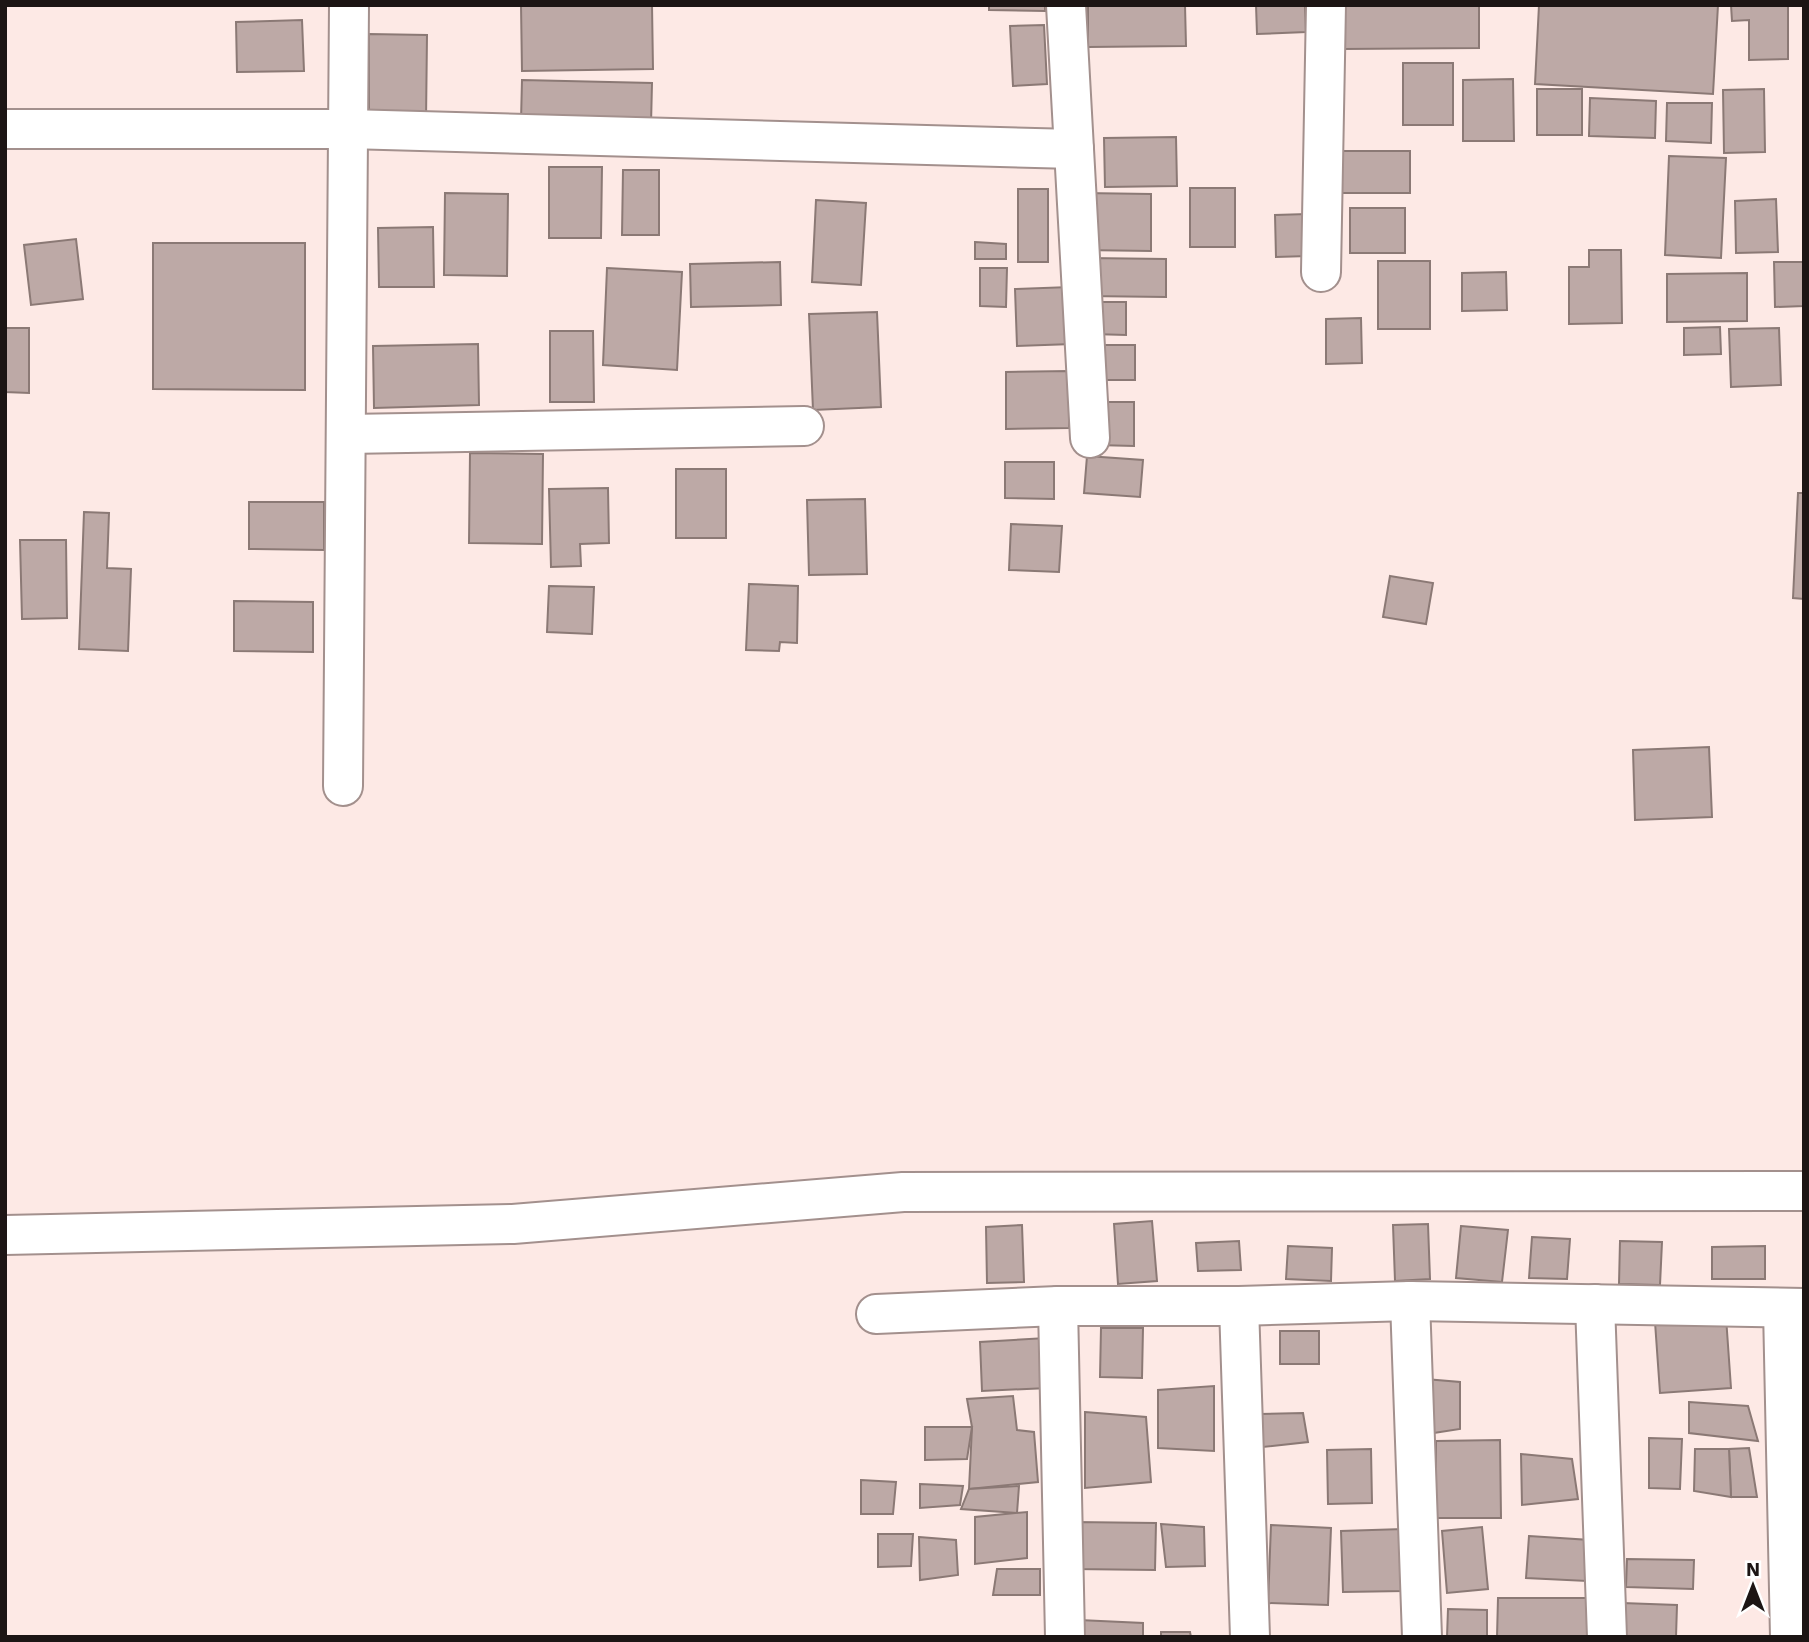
<svg xmlns="http://www.w3.org/2000/svg" width="1809" height="1642" font-family="'Work Sans',sans-serif">
<style>
.building{fill:#bda9a6;stroke:#8b7975;stroke-width:2}
.lines{fill:none;stroke-linecap:round;stroke-linejoin:round}
.street-casing{stroke:#a3908d;stroke-width:42}
.street{stroke:#fff;stroke-width:38}
</style>
<rect width="100%" height="100%" fill="#fde9e5"/>
<g class="building">
<polygon points="521,5 652,5 653,69 522,71"/>
<polygon points="989,5 1045,5 1045,11 989,10"/>
<polygon points="1088,5 1185,5 1186,46 1088,47"/>
<polygon points="1256,5 1305,5 1306,32 1257,34"/>
<polygon points="1343,5 1479,5 1479,48 1343,49"/>
<polygon points="1539,5 1718,5 1713,94 1535,84"/>
<polygon points="1731,5 1788,5 1788,59 1749,60 1749,20 1732,21"/>
<polygon points="302,20 304,71 237,72 236,22"/>
<polygon points="1044,25 1047,84 1013,86 1010,26"/>
<polygon points="369,34 427,35 426,121 369,120"/>
<rect x="1403" y="63" width="50" height="62"/>
<polygon points="1513,79 1514,141 1463,141 1463,80"/>
<polygon points="522,80 652,83 651,125 521,121"/>
<rect x="1537" y="89" width="45" height="46"/>
<polygon points="1764,89 1765,152 1724,153 1723,90"/>
<polygon points="1590,98 1656,101 1655,138 1589,136"/>
<polygon points="1667,103 1712,103 1711,143 1666,141"/>
<polygon points="1176,137 1177,186 1105,187 1104,138"/>
<rect x="1341" y="151" width="69" height="42"/>
<polygon points="1669,156 1726,158 1721,258 1665,255"/>
<polygon points="549,167 602,167 601,238 549,238"/>
<polygon points="623,170 659,170 659,235 622,235"/>
<rect x="1190" y="188" width="45" height="59"/>
<rect x="1018" y="189" width="30" height="73"/>
<polygon points="445,193 508,194 507,276 444,275"/>
<polygon points="1083,193 1151,194 1151,251 1082,250"/>
<polygon points="1776,199 1778,252 1736,253 1735,201"/>
<polygon points="816,200 866,203 861,285 812,282"/>
<rect x="1350" y="208" width="55" height="45"/>
<polygon points="1307,214 1308,256 1276,257 1275,215"/>
<polygon points="433,227 434,287 379,287 378,228"/>
<polygon points="76,239 83,299 31,305 24,245"/>
<polygon points="975,242 1006,244 1006,259 975,259"/>
<polygon points="153,243 305,243 305,390 153,389"/>
<polygon points="1589,250 1621,250 1622,323 1569,324 1569,267 1589,267"/>
<polygon points="1088,258 1166,259 1166,297 1087,296"/>
<rect x="1378" y="261" width="52" height="68"/>
<polygon points="780,262 781,305 691,307 690,264"/>
<polygon points="1774,262 1804,262 1804,306 1775,307"/>
<polygon points="607,268 682,272 677,370 603,365"/>
<polygon points="980,268 1007,268 1006,307 980,306"/>
<polygon points="1506,272 1507,310 1462,311 1462,273"/>
<polygon points="1747,273 1747,321 1667,322 1667,274"/>
<polygon points="1070,287 1072,344 1017,346 1015,289"/>
<polygon points="1093,302 1126,302 1126,335 1092,334"/>
<polygon points="877,312 881,407 813,410 809,314"/>
<polygon points="1361,318 1362,363 1326,364 1326,319"/>
<polygon points="1720,327 1721,354 1684,355 1684,328"/>
<polygon points="5,328 29,328 29,393 5,392"/>
<polygon points="1779,328 1781,385 1731,387 1729,329"/>
<polygon points="550,331 593,331 594,402 550,402"/>
<polygon points="478,344 479,405 374,408 373,346"/>
<polygon points="1094,345 1135,345 1135,380 1095,380"/>
<polygon points="1069,371 1069,428 1006,429 1006,372"/>
<polygon points="1097,402 1134,402 1134,446 1096,445"/>
<polygon points="470,453 543,454 542,544 469,543"/>
<polygon points="1087,456 1143,460 1140,497 1084,493"/>
<polygon points="1005,462 1054,462 1054,499 1005,498"/>
<rect x="676" y="469" width="50" height="69"/>
<polygon points="608,488 609,543 580,544 581,566 551,567 549,489"/>
<polygon points="1798,493 1804,493 1804,599 1793,598"/>
<polygon points="865,499 867,574 809,575 807,500"/>
<polygon points="249,502 324,502 324,550 249,549"/>
<polygon points="84,512 109,513 107,568 131,569 128,651 79,649"/>
<polygon points="1011,524 1062,526 1059,572 1009,570"/>
<polygon points="20,540 66,540 67,618 22,619"/>
<polygon points="1390,576 1433,583 1426,624 1383,617"/>
<polygon points="749,584 798,586 797,643 780,642 779,651 746,650"/>
<polygon points="549,586 594,587 592,634 547,632"/>
<polygon points="234,601 313,602 313,652 234,651"/>
<polygon points="1709,747 1712,817 1635,820 1633,750"/>
<polygon points="1152,1221 1157,1281 1118,1284 1114,1224"/>
<polygon points="1428,1224 1430,1279 1395,1281 1393,1225"/>
<polygon points="1022,1225 1024,1282 987,1283 986,1227"/>
<polygon points="1461,1226 1508,1230 1502,1282 1456,1278"/>
<polygon points="1532,1237 1570,1239 1567,1279 1529,1278"/>
<polygon points="1239,1241 1241,1270 1198,1271 1196,1243"/>
<polygon points="1620,1241 1662,1242 1660,1285 1619,1284"/>
<polygon points="1288,1246 1332,1248 1331,1281 1286,1279"/>
<polygon points="1765,1246 1765,1279 1712,1279 1712,1247"/>
<polygon points="1726,1317 1731,1388 1660,1393 1655,1322"/>
<polygon points="1101,1328 1143,1328 1142,1378 1100,1377"/>
<rect x="1280" y="1331" width="39" height="33"/>
<polygon points="1046,1338 1048,1388 982,1391 980,1342"/>
<polygon points="1425,1379 1460,1382 1460,1429 1427,1434"/>
<polygon points="1214,1386 1214,1451 1158,1448 1158,1390"/>
<polygon points="1013,1396 1017,1430 1034,1432 1038,1482 969,1489 972,1427 967,1399"/>
<polygon points="1689,1402 1748,1406 1758,1441 1689,1433"/>
<polygon points="1085,1412 1146,1417 1151,1482 1085,1488"/>
<polygon points="1303,1413 1308,1442 1263,1447 1260,1414"/>
<polygon points="925,1427 972,1427 967,1459 925,1460"/>
<polygon points="1649,1438 1682,1439 1680,1489 1649,1488"/>
<polygon points="1500,1440 1501,1518 1436,1518 1436,1441"/>
<polygon points="1749,1448 1757,1497 1731,1497 1729,1449"/>
<polygon points="1371,1449 1372,1503 1328,1504 1327,1450"/>
<polygon points="1695,1449 1729,1449 1731,1497 1694,1491"/>
<polygon points="1521,1454 1572,1459 1578,1499 1522,1505"/>
<polygon points="861,1480 896,1482 893,1514 861,1514"/>
<polygon points="920,1484 963,1486 960,1505 920,1508"/>
<polygon points="1019,1486 1017,1513 961,1509 969,1489"/>
<polygon points="1027,1512 1027,1558 975,1564 975,1517"/>
<polygon points="1074,1522 1156,1523 1155,1570 1074,1569"/>
<polygon points="1161,1524 1204,1527 1205,1566 1166,1567"/>
<polygon points="1271,1525 1331,1528 1328,1605 1268,1603"/>
<polygon points="1482,1527 1488,1589 1447,1593 1442,1531"/>
<polygon points="1403,1529 1404,1591 1343,1592 1341,1531"/>
<polygon points="878,1534 913,1534 911,1566 878,1567"/>
<polygon points="1529,1536 1590,1540 1587,1581 1526,1578"/>
<polygon points="919,1537 956,1540 958,1575 920,1580"/>
<polygon points="1627,1559 1694,1560 1693,1589 1626,1587"/>
<polygon points="997,1569 1040,1569 1040,1595 993,1595"/>
<polygon points="1498,1598 1601,1598 1600,1637 1497,1637"/>
<polygon points="1622,1603 1677,1605 1676,1637 1622,1637"/>
<polygon points="1448,1609 1487,1610 1487,1637 1447,1637"/>
<polygon points="1079,1620 1143,1623 1143,1637 1081,1637"/>
<polygon points="1161,1632 1190,1632 1191,1637 1161,1637"/>
</g>
<g class="lines">
<g class="street-casing">
<g id="street">
<polyline points="1066,5 1090,438"/>
<polyline points="5,129 348,129 1074,149"/>
<polyline points="1321,272 1326,5"/>
<polyline points="347,434 804,426"/>
<polyline points="343,786 349,5"/>
<polyline points="5,1235 513,1224 903,1192 1804,1191"/>
<polyline points="1410,1301 1422,1637"/>
<polyline points="1595,1304 1607,1637"/>
<polyline points="1058,1306 1065,1637"/>
<polyline points="1239,1306 1250,1637"/>
<polyline points="1783,1308 1790,1637"/>
<polyline points="876,1314 1058,1306 1239,1306 1410,1301 1804,1308"/>
</g>
</g>
<use href="#street" class="street"/>
</g>
<rect width="1809" height="1642" fill="none" stroke="#1c1514" stroke-width="14"/>
<g transform="translate(1753 1586)" stroke="#ffffff" stroke-width="5" paint-order="stroke">
<path d="M0-5L12 26L0 18L-12 26Z" fill="#1c1514"/>
<text y="-10" font-size="19" font-weight="bold" text-anchor="middle" fill="#1c1514">N</text>
</g>
</svg>
